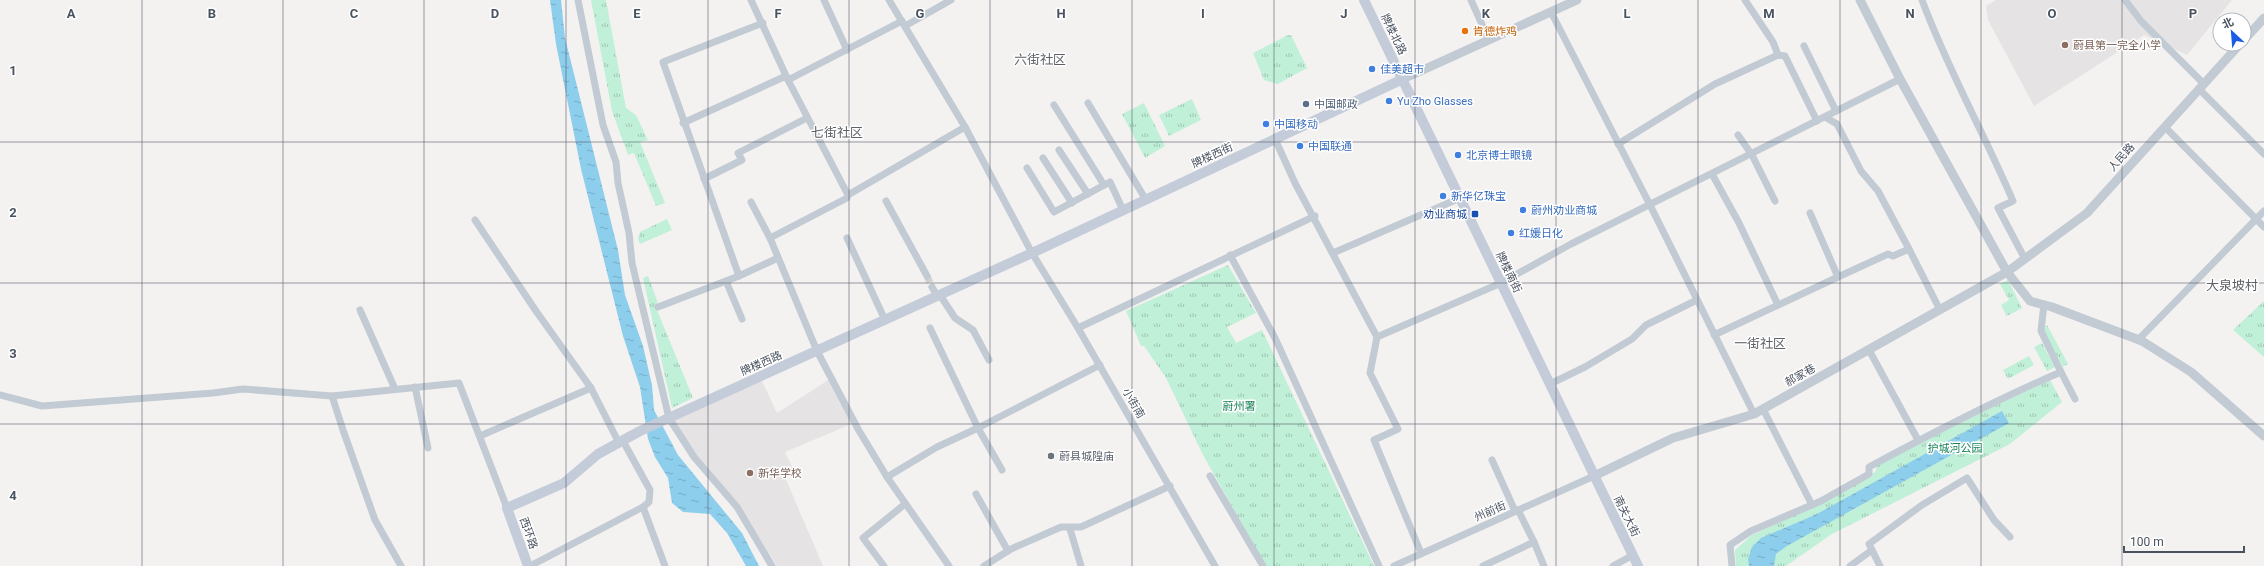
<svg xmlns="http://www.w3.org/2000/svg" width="2264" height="566" font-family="Roboto,'Noto Sans SC',sans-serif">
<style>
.education{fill:#e5e3e3}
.grass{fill:url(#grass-tufts)}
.water{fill:url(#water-ripples)}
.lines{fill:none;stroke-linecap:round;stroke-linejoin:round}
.minor-tunnel{stroke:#d2d2d4;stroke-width:7;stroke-dasharray:7 3.5;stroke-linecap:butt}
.minor{stroke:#c2cad3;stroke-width:7}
.tertiary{stroke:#c2cad3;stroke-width:9}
.secondary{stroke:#c4ccda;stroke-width:10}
.grid{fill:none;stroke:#49525f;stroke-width:1;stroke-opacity:0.55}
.food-dot{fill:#e8710a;stroke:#fff;stroke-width:1.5}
.education-dot{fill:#8d6e63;stroke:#fff;stroke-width:1.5}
.shop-dot{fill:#3f7fe0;stroke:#fff;stroke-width:1.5}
.service-dot{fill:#5c6f8a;stroke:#fff;stroke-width:1.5}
.transit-dot{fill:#1a4fb4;stroke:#fff;stroke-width:1.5}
.worship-dot{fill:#6b7280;stroke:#fff;stroke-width:1.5}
.labels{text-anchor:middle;stroke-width:3;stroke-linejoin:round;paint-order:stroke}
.food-label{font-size:11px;fill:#c56008;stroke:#fff;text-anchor:start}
.street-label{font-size:11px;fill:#49525f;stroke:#fff}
.education-label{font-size:11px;fill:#785e54;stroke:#fff;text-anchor:start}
.shop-label{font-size:11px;fill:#366cbe;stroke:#fff;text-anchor:start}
.service-label{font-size:11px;fill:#4e5e75;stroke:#fff;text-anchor:start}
.transit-label{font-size:11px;fill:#164399;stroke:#fff;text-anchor:end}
.park-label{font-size:11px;fill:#188259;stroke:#fff}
.worship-label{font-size:11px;fill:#5b616d;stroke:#fff;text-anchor:start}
.quarter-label{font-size:13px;fill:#5e6166;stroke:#fff}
.grid-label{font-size:13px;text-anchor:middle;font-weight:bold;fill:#49525f;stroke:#fff;stroke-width:3;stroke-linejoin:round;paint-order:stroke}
</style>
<defs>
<pattern id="grass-tufts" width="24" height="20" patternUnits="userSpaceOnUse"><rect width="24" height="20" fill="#c1f0d8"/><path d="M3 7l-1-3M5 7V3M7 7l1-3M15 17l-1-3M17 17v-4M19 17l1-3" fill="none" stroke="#9fc5b2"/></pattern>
<pattern id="water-ripples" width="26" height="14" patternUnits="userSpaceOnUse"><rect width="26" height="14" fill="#8eceed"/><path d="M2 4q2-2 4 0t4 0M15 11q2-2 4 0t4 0" fill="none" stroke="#76aac3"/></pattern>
</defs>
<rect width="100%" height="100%" fill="#f4f2f1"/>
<g class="education">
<polygon points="1996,0 2232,0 2187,55 2144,35 2034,106 1988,20 1986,6"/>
<polygon points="830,379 854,423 785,452 794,471 784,475 823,566 777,566 737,503 695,454 673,421 762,381 777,413"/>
</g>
<g class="grass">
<polygon points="591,0 606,0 626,108 636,115 648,140 640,142 665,203 656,206 634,153 628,155 612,111"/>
<polygon points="1288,35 1291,35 1307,68 1278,84 1264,80 1253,53"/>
<polygon points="1192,99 1201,120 1169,136 1159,115"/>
<polygon points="1144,103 1165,146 1145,158 1122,114"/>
<polygon points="667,219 672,230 640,244 638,239 640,232"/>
<polygon points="1228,265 1256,313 1227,327 1236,343 1262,330 1374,566 1266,566 1203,455 1166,378 1144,346 1141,346 1126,311"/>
<polygon points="648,276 658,303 655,305 693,398 672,408 643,278"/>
<polygon points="2008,280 2022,308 2007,316 2001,305 2009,300 2000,284"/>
<polygon points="2264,301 2264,357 2233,330"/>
<polygon points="2047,325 2068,364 2063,367 2043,330"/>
<polygon points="2042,343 2055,367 2047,371 2034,347"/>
<polygon points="2029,356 2034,365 2008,379 2003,370"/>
<polygon points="2050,380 2062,402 2010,444 1832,534 1786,566 1736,566 1735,550 1752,535 1815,506 1875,472 1877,466 1944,430"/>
</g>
<g class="water">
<polygon points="550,0 561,0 565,38 618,250 625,295 643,346 652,385 654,410 678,455 742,533 759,566 746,566 727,533 710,514 683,512 672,503 668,478 655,457 648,439 640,387 623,336 581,169 556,44"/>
<polygon points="2002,411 2009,423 1787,546 1776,554 1774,566 1749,566 1748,559 1752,547 1761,538 1817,514"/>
</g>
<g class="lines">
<polyline class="minor-tunnel" points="927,276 932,287"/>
<g class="minor">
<polyline points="578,0 603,125 616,162 618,183 629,233 632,263 669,418 694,457 737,507 772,566"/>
<polyline points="751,0 788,80 848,195 847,198 770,238 817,351 858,429 887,477 949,566"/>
<polyline points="824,0 847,50"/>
<polyline points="889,0 965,127 1032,253 1078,328 1215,566"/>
<polyline points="1471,0 1489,40"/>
<path d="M1922,0C1948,70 1984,133 2013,201L1998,208L2025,259"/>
<polyline points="2125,0 2141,21 2204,84"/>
<polyline points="1551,12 1650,205 1754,414"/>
<polyline points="763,23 663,62 739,276 778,258"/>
<polyline points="905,26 951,0"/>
<polyline points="1804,46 1836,111"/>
<polyline points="1778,55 1785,56 1817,121"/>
<polyline points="788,80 902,21"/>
<polyline points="2199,89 2264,154"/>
<polyline points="1088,103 1146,200"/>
<polyline points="1054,105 1104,185"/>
<polyline points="1825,117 1837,124 1861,171 1878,191 1909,249"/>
<polyline points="683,123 786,76"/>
<polyline points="2165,127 2264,227"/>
<polyline points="1738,135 1752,155 1775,201"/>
<polyline points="1275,139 1295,183 1377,337 1370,373 1398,429 1374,440 1421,553"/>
<polyline points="1618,144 1715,84 1778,55 1773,42 1745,0"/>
<polyline points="1059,150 1088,194"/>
<polyline points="1043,158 1072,203"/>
<polyline points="1027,168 1054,212 1110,182 1123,210"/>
<polyline points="1712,174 1739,223 1778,305"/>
<polyline points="704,179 742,160 738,153 807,118"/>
<polyline points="848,195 965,127"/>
<polyline points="886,201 927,276"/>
<polyline points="751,202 770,238"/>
<polyline points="475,220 536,311 591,388 619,443"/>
<polyline points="847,238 885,320"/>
<polyline points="1333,253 1460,198"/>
<polyline points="1230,255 1275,338 1379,566"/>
<polyline points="1838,277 1888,254 1893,256 1909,249 1940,310"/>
<polyline points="726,281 742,319"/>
<polyline points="932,287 937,296"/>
<polyline points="940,295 955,318 973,330 989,360"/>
<polyline points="658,307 739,276"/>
<polyline points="360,310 395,389"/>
<polyline points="930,328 978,428 1002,470"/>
<polyline points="1078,328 1315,216"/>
<polyline points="1714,335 1838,277 1810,213"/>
<polyline points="1377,337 1501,283 1571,244 1900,79"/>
<polyline points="2139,339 2264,211"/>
<polyline points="1869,350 1918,440"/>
<polyline points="2061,372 2075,399"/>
<polyline points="1550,384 1585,367 1632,339 1646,325 1697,300"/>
<polyline points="415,387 428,448"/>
<polyline points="0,395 42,406 213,393 243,389 332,396 459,383 507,508"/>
<polyline points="332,396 343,430 375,520 401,566"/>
<polyline points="1763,409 1812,505"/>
<polyline points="480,436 591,388"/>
<polyline points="623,441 650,490 649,502 643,507 665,566"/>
<polyline points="1492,460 1515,511"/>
<polyline points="1210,476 1263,566"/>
<polyline points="887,477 937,447 978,428 1100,365"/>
<polyline points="976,494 1008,551"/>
<polyline points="1070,529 1081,566"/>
<polyline points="1534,542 1544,566"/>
<polyline points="1872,550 1880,566"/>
<polyline points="530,566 643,507"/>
<polyline points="884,566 863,538 905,504"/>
<polyline points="984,566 1011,549 1061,527 1081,527 1170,486"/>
<polyline points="1394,566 1594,476"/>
<polyline points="1483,566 1534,542 1518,510"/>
<polyline points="1613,566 1633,555"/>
<path d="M1732,566L1730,545L1751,531L1821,501L1869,474V467C1932,433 1995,400 2061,372L2041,331L2044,304"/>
<polyline points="1850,566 1872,550 1869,544 1922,505 1967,478 1994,520 2010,537"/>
</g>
<g class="tertiary">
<polyline points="1860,0 1900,79 2007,272 2030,301 2052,307 2142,341 2191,372 2264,436"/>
<polyline points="2244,40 2264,18"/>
<polyline points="1403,79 1577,0"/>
<polyline points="1594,476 1673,438 1754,414 2007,272 2087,213 2240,44"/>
</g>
<g class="secondary">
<polyline points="1364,0 1638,566"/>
<polyline points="528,566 507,508 564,483 598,454 640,431 1032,253 1403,79"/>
</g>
</g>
<path class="grid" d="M142,0V566M283,0V566M424,0V566M566,0V566M708,0V566M849,0V566M990,0V566M1132,0V566M1274,0V566M1415,0V566M1556,0V566M1698,0V566M1840,0V566M1981,0V566M2122,0V566M0,142H2264M0,283H2264M0,424H2264"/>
<circle class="food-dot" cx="1465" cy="31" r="4"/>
<g class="education-dot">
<circle cx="2065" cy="45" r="4"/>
<circle cx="750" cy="473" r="4"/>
</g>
<g class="shop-dot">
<circle cx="1372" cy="69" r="4"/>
<circle cx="1389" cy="101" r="4"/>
<circle cx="1266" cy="124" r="4"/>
<circle cx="1300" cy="146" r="4"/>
<circle cx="1458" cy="155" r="4"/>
<circle cx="1443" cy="196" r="4"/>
<circle cx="1523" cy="210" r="4"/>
<circle cx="1511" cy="233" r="4"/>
</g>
<circle class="service-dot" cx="1306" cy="104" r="4"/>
<rect class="transit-dot" x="1471" y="210" width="8" height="8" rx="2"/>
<circle class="worship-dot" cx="1051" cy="456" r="4"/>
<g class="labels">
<g class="food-label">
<text x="1473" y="35">肯德炸鸡</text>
</g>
<g class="street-label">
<text transform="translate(1394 34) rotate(64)" y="4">牌楼北路</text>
<text transform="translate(1212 155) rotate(-25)" y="4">牌楼西街</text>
<text transform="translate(2121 157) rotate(-48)" y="4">人民路</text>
<text transform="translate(1509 272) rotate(64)" y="4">牌楼南街</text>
<text transform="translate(761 363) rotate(-24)" y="4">牌楼西路</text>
<text transform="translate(1800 375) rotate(-29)" y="4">郝家巷</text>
<text transform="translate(1134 403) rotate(60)" y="4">小街南</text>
<text transform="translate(1490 511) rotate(-24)" y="4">州前街</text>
<text transform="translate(1627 516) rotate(64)" y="4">南关大街</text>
<text transform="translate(529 533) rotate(71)" y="4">西环路</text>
</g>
<g class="education-label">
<text x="2073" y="49">蔚县第一完全小学</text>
<text x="758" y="477">新华学校</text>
</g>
<g class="shop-label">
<text x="1380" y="73">佳美超市</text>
<text x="1397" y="105">Yu Zho Glasses</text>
<text x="1274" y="128">中国移动</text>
<text x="1308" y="150">中国联通</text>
<text x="1466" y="159">北京博士眼镜</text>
<text x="1451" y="200">新华亿珠宝</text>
<text x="1531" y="214">蔚州劝业商城</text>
<text x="1519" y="237">红媛日化</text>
</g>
<g class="service-label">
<text x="1314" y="108">中国邮政</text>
</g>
<g class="transit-label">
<text x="1467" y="218">劝业商城</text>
</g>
<g class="park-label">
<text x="1239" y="410">蔚州署</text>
<text x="1955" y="452">护城河公园</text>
</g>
<g class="worship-label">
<text x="1059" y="460">蔚县城隍庙</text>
</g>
<g class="quarter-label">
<text x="1040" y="64">六街社区</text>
<text x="837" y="137">七街社区</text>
<text x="2232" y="290">大泉坡村</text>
<text x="1760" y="348">一街社区</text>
</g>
</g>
<g class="grid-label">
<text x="71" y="18">A</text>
<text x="212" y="18">B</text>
<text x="354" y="18">C</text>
<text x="495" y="18">D</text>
<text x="637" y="18">E</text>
<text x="778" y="18">F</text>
<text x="920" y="18">G</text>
<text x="1061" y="18">H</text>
<text x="1203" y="18">I</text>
<text x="1344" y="18">J</text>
<text x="1486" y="18">K</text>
<text x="1627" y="18">L</text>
<text x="1769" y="18">M</text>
<text x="1910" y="18">N</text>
<text x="2052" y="18">O</text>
<text x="2193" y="18">P</text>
<text x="13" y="75">1</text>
<text x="13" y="217">2</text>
<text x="13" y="358">3</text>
<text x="13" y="500">4</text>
</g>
<g transform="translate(2232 32) rotate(334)"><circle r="19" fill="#ffffff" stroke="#b6babf"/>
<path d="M0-3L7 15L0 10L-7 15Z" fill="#1a5ce5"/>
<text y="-6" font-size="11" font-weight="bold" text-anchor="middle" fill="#49525f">北</text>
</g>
<path d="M2124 546v6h120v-6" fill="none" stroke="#49525f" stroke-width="2"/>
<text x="2130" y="546" font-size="12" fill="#49525f" stroke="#ffffff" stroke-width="3" paint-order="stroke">100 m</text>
</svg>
